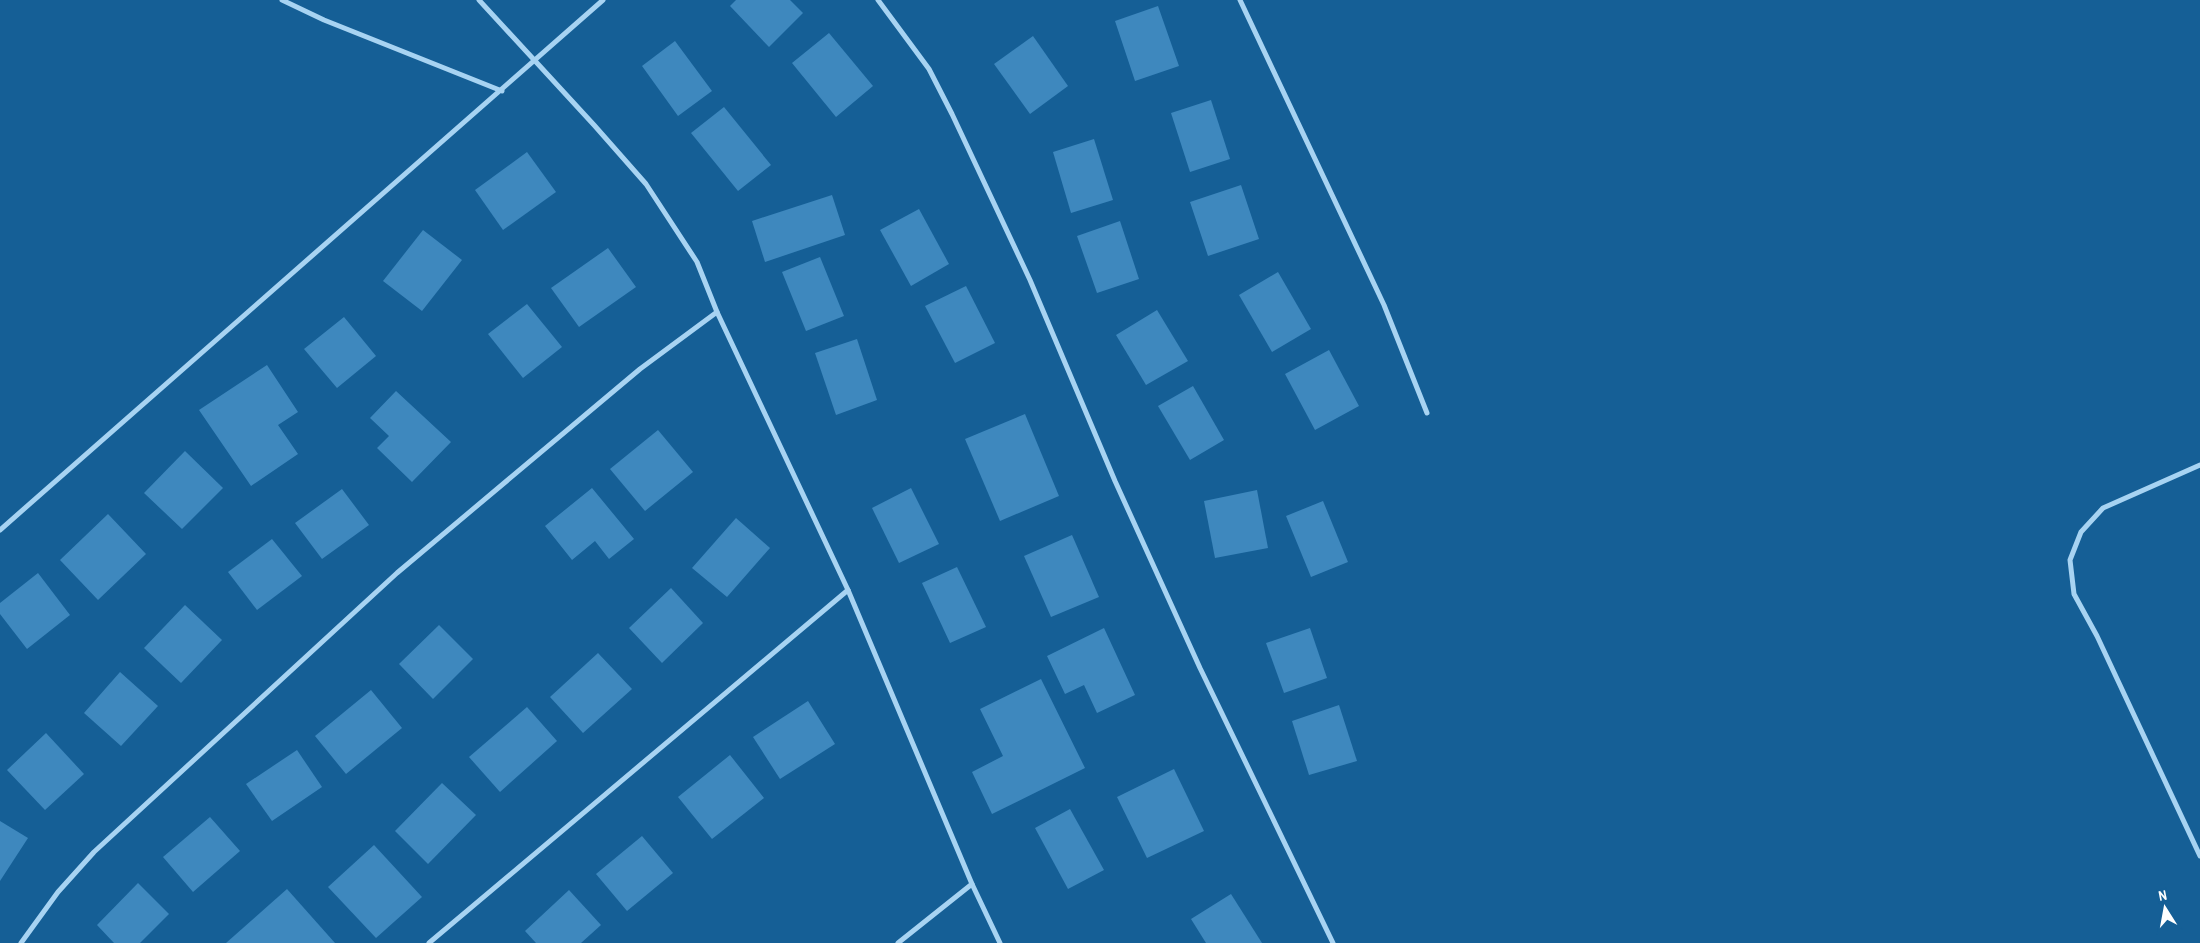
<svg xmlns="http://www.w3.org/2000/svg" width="2200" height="943" font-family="'Archivo Narrow',sans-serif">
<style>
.building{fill:#3e88be}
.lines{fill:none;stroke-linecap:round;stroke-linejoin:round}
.street{stroke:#a7d3f2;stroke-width:5}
</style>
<rect width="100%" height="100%" fill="#155f96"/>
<g class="building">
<polygon points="736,0 790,0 803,13 769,47 730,6"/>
<polygon points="1158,6 1179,66 1135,81 1115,21"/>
<polygon points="829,33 873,86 836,117 792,63"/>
<polygon points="1033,36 1068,86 1030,114 994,64"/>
<polygon points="675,41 712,91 678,116 642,66"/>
<polygon points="1211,100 1230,159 1190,172 1171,113"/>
<polygon points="724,107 771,165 738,191 691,133"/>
<polygon points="1094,139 1113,200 1071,213 1053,152"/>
<polygon points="527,152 556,192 503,230 475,190"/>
<polygon points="1241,185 1259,239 1208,256 1190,202"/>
<polygon points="832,195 845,235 765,262 752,221"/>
<polygon points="919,209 949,264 911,286 880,230"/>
<polygon points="1120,221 1139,279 1097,293 1077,236"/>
<polygon points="423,230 462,260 422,311 383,281"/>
<polygon points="608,248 636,287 579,327 551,288"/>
<polygon points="820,257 844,316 806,331 782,272"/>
<polygon points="1278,272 1311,329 1272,352 1239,295"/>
<polygon points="966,286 995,343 955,363 925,306"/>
<polygon points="527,304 562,347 523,378 488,334"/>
<polygon points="1157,310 1188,361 1146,385 1116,335"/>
<polygon points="344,317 376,356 337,388 304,349"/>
<polygon points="857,339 877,400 836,415 815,353"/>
<polygon points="1329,350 1359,406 1315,430 1285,374"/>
<polygon points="267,365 298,412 278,425 298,454 251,486 199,410"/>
<polygon points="1193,386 1224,440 1190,460 1158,406"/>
<polygon points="396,391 451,442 412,482 377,448 389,436 370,418"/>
<polygon points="1025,414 1059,496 1000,521 965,439"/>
<polygon points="658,430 693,472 645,511 610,469"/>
<polygon points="185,451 223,488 182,529 144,493"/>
<polygon points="592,488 634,539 609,559 595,541 572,560 545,526"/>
<polygon points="911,488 939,544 899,563 872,508"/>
<polygon points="342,489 369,525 322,559 295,523"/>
<polygon points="1257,490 1268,548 1215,558 1204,501"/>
<polygon points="1323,501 1348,562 1311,577 1286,516"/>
<polygon points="108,514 146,554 98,600 60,560"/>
<polygon points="736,518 770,548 727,597 692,568"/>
<polygon points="1072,535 1099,597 1051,617 1024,556"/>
<polygon points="272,539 302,576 257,610 228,572"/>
<polygon points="957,567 986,627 950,643 922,583"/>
<polygon points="38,573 70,615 27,649 0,614 0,603"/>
<polygon points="671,588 703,623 662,663 629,628"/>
<polygon points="185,605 222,640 181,683 144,648"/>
<polygon points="439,625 473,659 433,699 399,664"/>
<polygon points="1104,628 1135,695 1097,713 1084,685 1065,694 1047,656"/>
<polygon points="1310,628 1327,678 1284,693 1266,643"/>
<polygon points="598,653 632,689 583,733 550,697"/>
<polygon points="120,672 158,706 121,746 84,713"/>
<polygon points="1041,679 1085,768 992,814 972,772 1003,756 980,709"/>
<polygon points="371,690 402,728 346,774 315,736"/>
<polygon points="808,701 835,744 780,779 753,737"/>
<polygon points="1339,705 1357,761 1309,775 1292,721"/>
<polygon points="527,707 557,741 500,792 469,757"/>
<polygon points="46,733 84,774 45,810 7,770"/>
<polygon points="297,750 322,787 272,821 246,784"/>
<polygon points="730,755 764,798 712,839 678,797"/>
<polygon points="1174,769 1204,831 1147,858 1117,797"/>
<polygon points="442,783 476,815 428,864 395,831"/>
<polygon points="1070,809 1104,870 1068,889 1035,828"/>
<polygon points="210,817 240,851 193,892 163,857"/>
<polygon points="0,821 28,838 0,881"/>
<polygon points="642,836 673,873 627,911 596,874"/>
<polygon points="374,845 422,897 376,938 328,887"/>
<polygon points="138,883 169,914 140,943 114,943 97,925"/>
<polygon points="287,889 335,943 226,943"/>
<polygon points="569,890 601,925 581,943 536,943 525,931"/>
<polygon points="1231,894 1262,943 1206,943 1191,919"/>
</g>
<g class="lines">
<g class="street">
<polyline points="282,0 324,20 502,91"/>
<polyline points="479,0 594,125 646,184 697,262 717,312 848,590 972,884 1000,943"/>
<polyline points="878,0 929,69 952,114 1030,280 1115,481 1200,668 1333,943"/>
<polyline points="1240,0 1384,305 1427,413"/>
<polyline points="2200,465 2103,508 2081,532 2070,560 2074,594 2097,636 2200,856"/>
<polyline points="0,530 603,0"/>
<polyline points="21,943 58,892 94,852 397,573 640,369 717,312"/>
<polyline points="429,943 848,590"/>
<polyline points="898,943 972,884"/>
</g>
</g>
<g transform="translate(2165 908) rotate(349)" stroke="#155f96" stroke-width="4" paint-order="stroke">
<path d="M0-4L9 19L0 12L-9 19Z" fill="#ffffff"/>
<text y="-8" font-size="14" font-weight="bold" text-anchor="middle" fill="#ffffff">N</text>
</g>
</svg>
